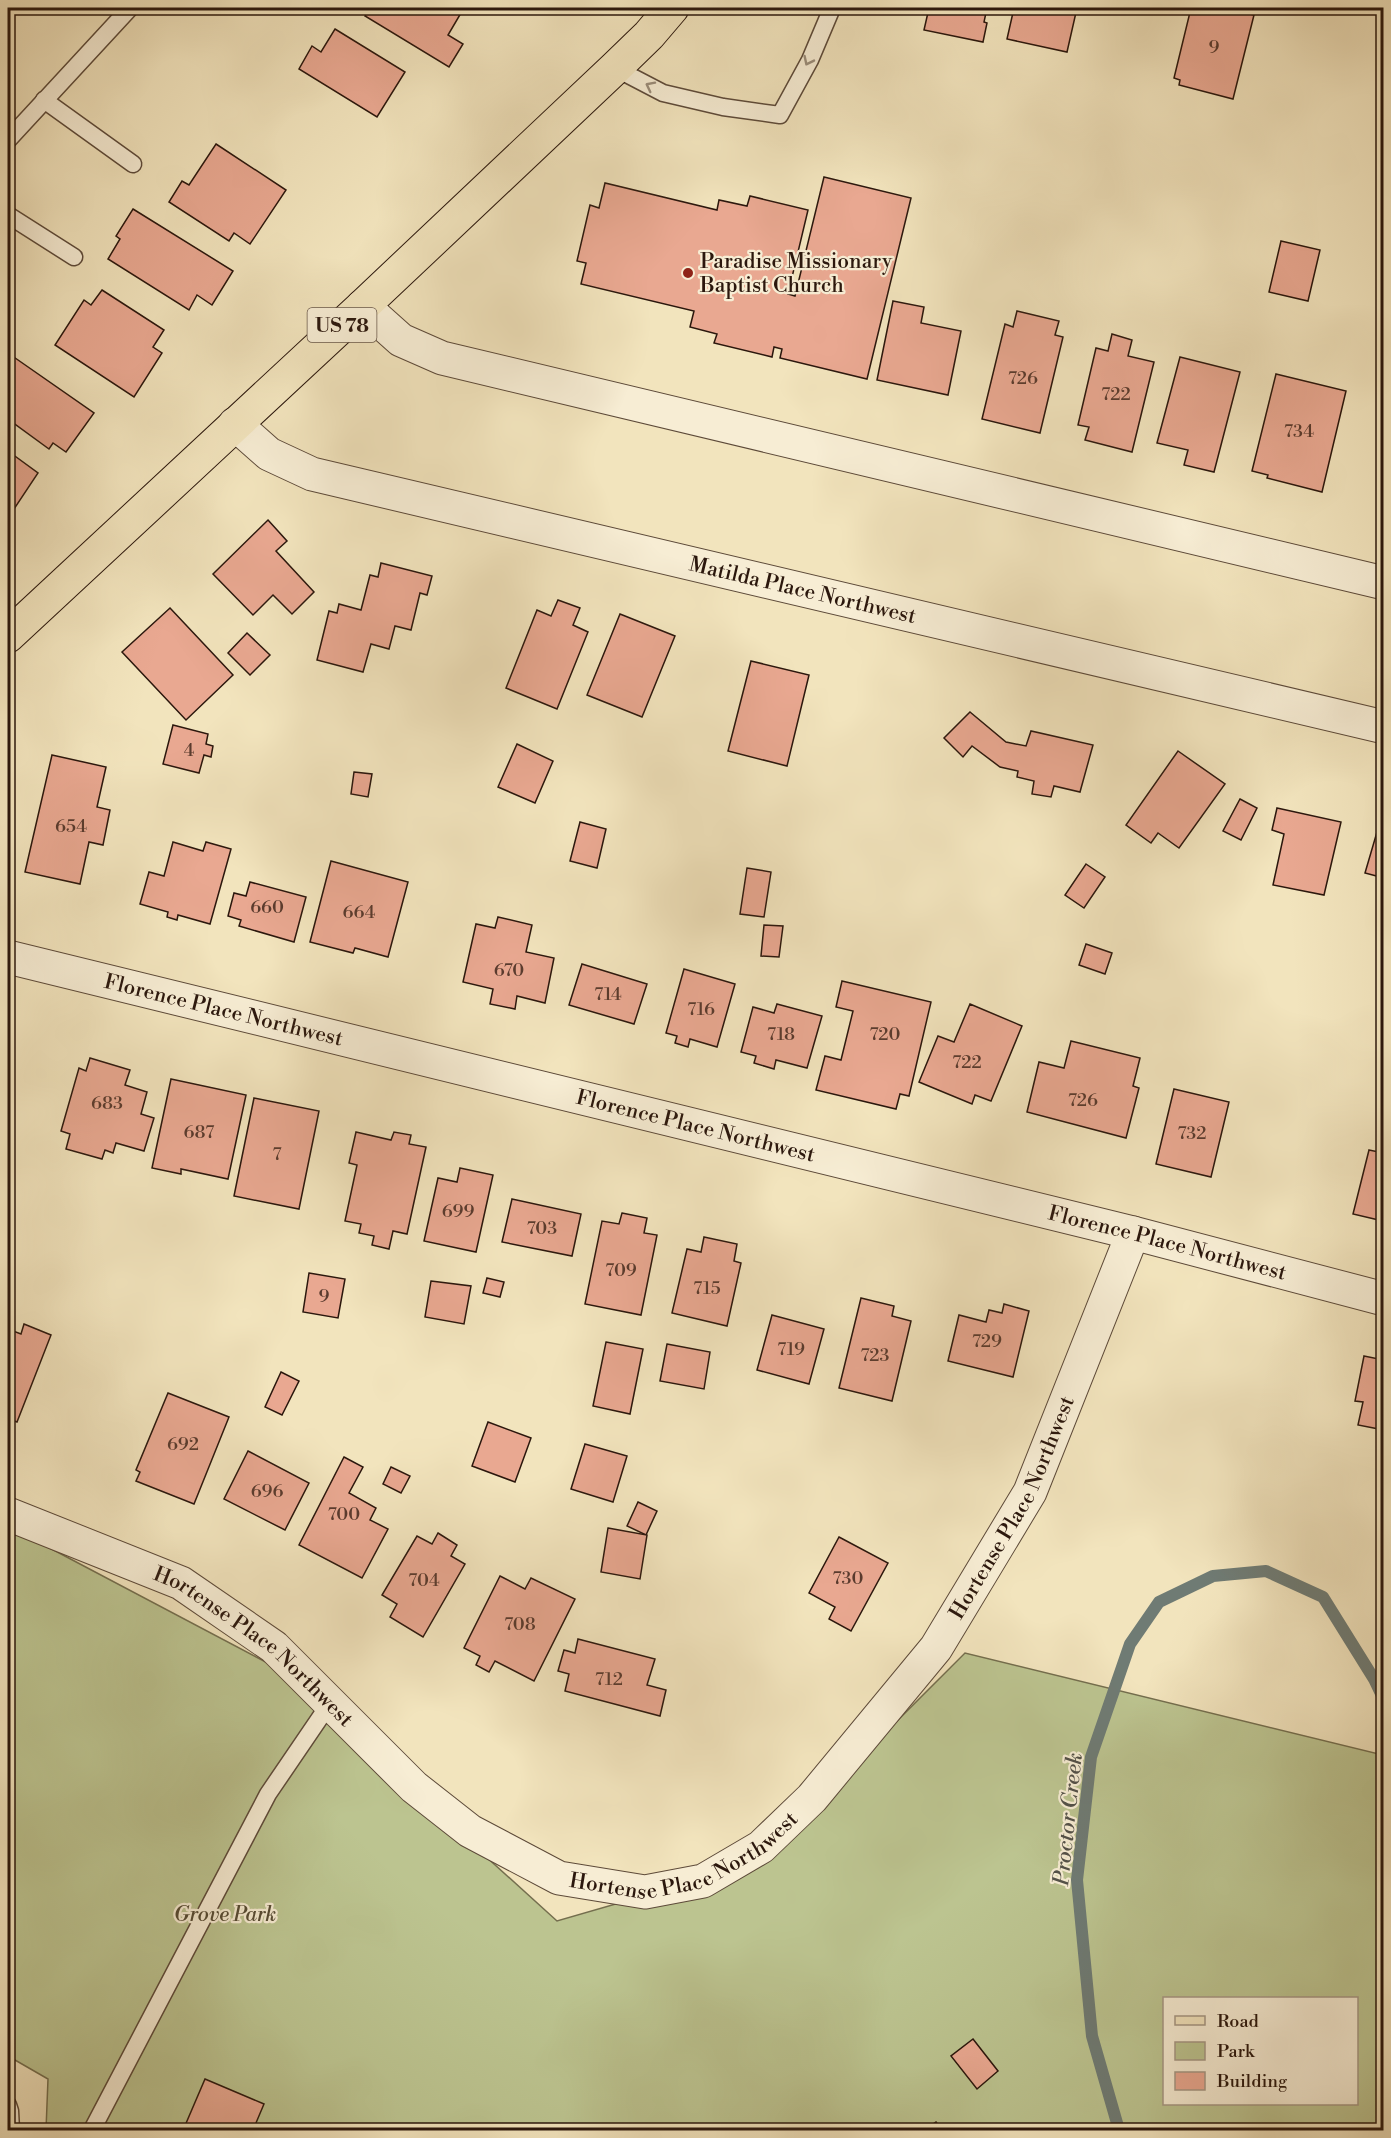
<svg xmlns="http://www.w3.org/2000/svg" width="1391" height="2138" font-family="'Libre Bodoni',serif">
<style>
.green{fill:#bcc490;stroke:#746e4e;stroke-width:1.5;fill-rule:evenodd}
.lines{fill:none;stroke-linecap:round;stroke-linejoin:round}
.stream{stroke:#6f7b74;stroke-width:12}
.building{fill:#e9a891;stroke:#2b170d;stroke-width:1.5}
.service-casing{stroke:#5d4a39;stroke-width:19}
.minor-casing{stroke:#5d4a39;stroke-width:35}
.primary-casing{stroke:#2b170d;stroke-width:35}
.service{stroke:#f7edd4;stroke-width:16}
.minor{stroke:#f7edd4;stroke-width:33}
.primary{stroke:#f2e4bd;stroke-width:33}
.oneway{stroke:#9b8d7a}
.poi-dot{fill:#8f2418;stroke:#f7edd4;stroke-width:2}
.labels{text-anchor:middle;stroke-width:4.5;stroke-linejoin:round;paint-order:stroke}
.number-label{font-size:18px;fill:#5a3b2e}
.shield{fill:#f7edd4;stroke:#685749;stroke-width:1.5}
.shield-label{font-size:20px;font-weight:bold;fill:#2b170d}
.poi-label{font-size:21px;fill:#2b170d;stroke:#f7edd4;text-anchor:start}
.street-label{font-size:21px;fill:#2b170d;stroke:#f7edd4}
.park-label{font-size:21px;font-style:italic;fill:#564b34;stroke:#f7edd4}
.water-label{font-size:22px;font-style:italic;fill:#535149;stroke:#f7edd4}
</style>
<rect width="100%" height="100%" fill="#f2e4bd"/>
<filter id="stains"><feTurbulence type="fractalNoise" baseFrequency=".00333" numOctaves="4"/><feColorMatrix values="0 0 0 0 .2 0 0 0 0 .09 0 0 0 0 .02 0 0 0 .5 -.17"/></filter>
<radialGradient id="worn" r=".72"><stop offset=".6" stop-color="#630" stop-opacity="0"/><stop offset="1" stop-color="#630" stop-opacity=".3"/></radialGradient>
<path class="green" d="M8,1526L279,1669L557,1921L754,1864L965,1653L1383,1755V2130H46L48,2079L8,2056ZM1164,1998H1356V2104H1164Z"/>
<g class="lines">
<polyline class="stream" points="1119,2130 1092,2036 1077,1880 1091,1757 1130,1644 1159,1602 1213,1576 1266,1571 1323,1597 1374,1679 1384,1700"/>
</g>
<g class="building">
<polygon points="370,8 452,8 461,13 448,35 463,44 449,67 365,16"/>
<polygon points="929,8 987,8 984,22 987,23 983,42 924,30"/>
<polygon points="1014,8 1077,8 1067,52 1007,39"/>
<polygon points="1191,8 1239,8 1238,11 1254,15 1233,99 1179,85 1180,80 1174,78"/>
<polygon points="335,29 405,72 377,117 299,69 312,46 321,52"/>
<polygon points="216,144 286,190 250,244 234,233 229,241 169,202 182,181 189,185"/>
<polygon points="824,177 911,198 867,379 780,358 782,349 774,347 772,357 714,343 717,334 690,327 694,311 581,284 586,263 577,261 590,205 599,208 605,183 717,210 719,200 747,206 750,196 808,210 788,294 795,296"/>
<polygon points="133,209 233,271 212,305 197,295 189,310 108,259 120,239 116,236"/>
<polygon points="1281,241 1320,250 1308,301 1269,292"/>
<polygon points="102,290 164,330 153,347 162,353 134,397 55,345 84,300 91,305"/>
<polygon points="893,301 924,307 921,323 961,331 948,395 877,380"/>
<polygon points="1017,311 1059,321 1055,335 1063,337 1040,433 982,419 1005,324 1013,327"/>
<polygon points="1112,334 1132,340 1128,356 1154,362 1132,452 1085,440 1089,427 1078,425 1096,348 1108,351"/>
<polygon points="8,353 94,413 66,452 53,443 49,449 8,419"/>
<polygon points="1180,357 1240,372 1214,472 1184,465 1188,450 1157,443"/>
<polygon points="1276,374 1346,391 1322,492 1267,478 1268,475 1252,471"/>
<polygon points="8,451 38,473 8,518"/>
<polygon points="268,520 287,541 276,551 314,592 292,614 273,595 253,615 213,574"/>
<polygon points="381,563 432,576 427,595 420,593 411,630 395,626 389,649 371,644 363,672 317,660 329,611 337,613 339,604 361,610 370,575 378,577"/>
<polygon points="558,600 580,608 573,625 588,632 557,709 506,688 537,610 551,616"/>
<polygon points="170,608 233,675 186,720 122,652"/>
<polygon points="620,614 675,636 642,717 587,695"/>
<polygon points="247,633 270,655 250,675 228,653"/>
<polygon points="751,661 809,675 787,766 728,751"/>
<polygon points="970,712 1006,742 1026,746 1031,731 1093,745 1080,792 1054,786 1051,797 1032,794 1034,781 1017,777 1018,771 1000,767 972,746 963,757 944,738"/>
<polygon points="173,725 208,734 206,744 213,746 211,757 204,755 199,773 163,764"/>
<polygon points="517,744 553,761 535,803 498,787"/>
<polygon points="1178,751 1225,784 1179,848 1158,833 1151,843 1126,825"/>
<polygon points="52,755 106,767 97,807 110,810 103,845 89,842 80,884 25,872"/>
<polygon points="354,772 372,774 368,797 351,794"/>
<polygon points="1240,799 1257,808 1241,840 1223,831"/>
<polygon points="1277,808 1341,822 1324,895 1273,885 1284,834 1272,830"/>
<polygon points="580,822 606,829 597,868 570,861"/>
<polygon points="1379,825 1384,826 1384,878 1365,873"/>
<polygon points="173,842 203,851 206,842 231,849 210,924 178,915 177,920 167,917 168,912 140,904 149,872 164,876"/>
<polygon points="331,861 408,882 388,957 355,948 353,953 310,942"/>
<polygon points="1086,864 1105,877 1084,908 1065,895"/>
<polygon points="747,868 771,872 764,917 740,914"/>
<polygon points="250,882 306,897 294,942 239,926 241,920 228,916 234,893 246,896"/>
<polygon points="498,917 532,925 526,952 554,958 545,1003 517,996 515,1009 490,1004 493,989 463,982 476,924 495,928"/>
<polygon points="764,925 783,926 779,957 761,956"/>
<polygon points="1086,944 1112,953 1105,974 1079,965"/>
<polygon points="582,964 647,984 634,1024 569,1005"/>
<polygon points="684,969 735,984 717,1047 690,1039 688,1047 675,1043 677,1036 666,1033"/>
<polygon points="842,981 931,1002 909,1096 900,1094 896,1109 816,1090 825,1056 841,1060 853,1011 836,1007"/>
<polygon points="777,1004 822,1016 807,1068 776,1060 774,1069 754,1063 756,1056 741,1052 753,1007 774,1013"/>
<polygon points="970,1004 1022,1026 991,1101 975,1095 972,1104 919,1082 938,1036 954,1042"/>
<polygon points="1071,1041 1140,1058 1133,1086 1139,1088 1126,1138 1027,1112 1039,1062 1064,1068"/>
<polygon points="90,1058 130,1070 125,1085 147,1092 141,1114 154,1118 144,1151 116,1143 113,1153 105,1150 102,1159 66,1149 70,1134 61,1131 79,1068 86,1071"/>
<polygon points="171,1079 246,1095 228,1179 181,1169 181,1174 152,1168"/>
<polygon points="1174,1089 1229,1102 1211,1177 1156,1164"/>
<polygon points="254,1098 319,1111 299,1209 234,1196"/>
<polygon points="356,1132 391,1140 394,1132 411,1135 409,1144 426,1147 407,1234 393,1231 389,1249 372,1245 374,1236 359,1233 361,1224 345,1221 357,1165 349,1163"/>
<polygon points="1369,1150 1384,1153 1383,1221 1353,1214"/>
<polygon points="460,1168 493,1175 476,1252 424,1241 438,1178 457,1182"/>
<polygon points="512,1199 581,1214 572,1256 502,1242"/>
<polygon points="622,1213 647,1218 644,1233 657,1235 641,1315 585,1304 602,1221 619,1224"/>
<polygon points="704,1237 737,1244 734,1261 741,1263 727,1326 672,1313 687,1249 701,1252"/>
<polygon points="309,1273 345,1279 338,1318 303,1312"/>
<polygon points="487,1278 504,1282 500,1297 483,1293"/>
<polygon points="431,1281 471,1286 464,1324 425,1317"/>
<polygon points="861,1298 894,1306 892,1316 911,1321 892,1401 839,1388"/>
<polygon points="1004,1304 1029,1311 1013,1377 948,1361 959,1315 986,1322 989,1310 1002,1313"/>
<polygon points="772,1315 824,1329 809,1384 757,1370"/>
<polygon points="24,1324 51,1335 17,1422 9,1419 8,1424 8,1329 21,1334"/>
<polygon points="606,1342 643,1349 630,1414 593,1406"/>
<polygon points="667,1344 710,1352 704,1389 660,1381"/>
<polygon points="1364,1356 1384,1360 1384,1430 1358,1425 1363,1402 1355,1401"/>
<polygon points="281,1372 299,1381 282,1415 265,1407"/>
<polygon points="168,1393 229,1417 194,1504 136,1481 140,1472 136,1470"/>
<polygon points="488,1422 531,1438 515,1482 472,1466"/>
<polygon points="585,1444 627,1456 613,1502 571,1489"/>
<polygon points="248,1451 309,1483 285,1530 224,1499"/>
<polygon points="344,1457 363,1467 349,1493 376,1508 370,1520 388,1529 362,1578 299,1545"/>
<polygon points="391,1467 410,1476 401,1493 383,1484"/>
<polygon points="638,1502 657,1511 646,1535 627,1526"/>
<polygon points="608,1528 647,1535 640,1579 601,1572"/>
<polygon points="438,1533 457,1545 451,1556 465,1564 423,1637 390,1617 397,1604 382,1595 417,1536 432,1544"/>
<polygon points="839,1537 888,1563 851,1631 829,1619 835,1607 809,1593"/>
<polygon points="500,1576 525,1589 531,1578 575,1599 534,1681 495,1661 489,1672 476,1665 480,1656 464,1648"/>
<polygon points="578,1639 655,1659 647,1685 666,1690 660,1716 565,1691 569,1674 558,1671 564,1650 575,1653"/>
<polygon points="973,2039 998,2071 977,2089 951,2056"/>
<polygon points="205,2079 264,2104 253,2130 191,2130 184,2128"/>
<polygon points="936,2122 942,2130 924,2130"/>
</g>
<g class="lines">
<g class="service-casing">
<g id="service">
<polyline points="615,68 663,93 723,107 780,115 810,60 832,8"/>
<polyline points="44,100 133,164"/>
<polyline points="8,140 130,8"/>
<polyline points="8,215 74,257"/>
<polyline points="8,2105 10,2111 11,2130"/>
<polyline points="92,2130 268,1794 330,1703"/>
</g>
</g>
<g class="minor-casing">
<g id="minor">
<polyline points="363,306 401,340 442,358 1384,583"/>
<path id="s1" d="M235,424L269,454L312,474L1384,727"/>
<path id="s2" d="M8,957L1133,1233L1384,1299"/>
<path id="s3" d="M8,1514L181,1583L274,1647L414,1787L470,1831L559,1878L645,1892L703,1881L761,1847L812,1798L936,1648L1030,1492L1133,1233"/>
</g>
</g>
<g class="primary-casing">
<polyline id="primary" points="8,636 363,306 615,68 649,35 672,8"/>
</g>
<use href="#service" class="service"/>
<use href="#minor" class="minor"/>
<use href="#primary" class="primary"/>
</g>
<defs><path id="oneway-chevron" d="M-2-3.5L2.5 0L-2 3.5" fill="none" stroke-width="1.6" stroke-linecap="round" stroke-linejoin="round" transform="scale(1.5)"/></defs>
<g class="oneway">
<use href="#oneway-chevron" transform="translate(808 61) rotate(116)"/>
<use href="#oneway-chevron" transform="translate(650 86) rotate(-153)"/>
</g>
<circle class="poi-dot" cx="688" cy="273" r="6"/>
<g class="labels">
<g class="number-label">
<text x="1214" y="53">9</text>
<text x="1023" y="384">726</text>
<text x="1116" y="400">722</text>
<text x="1299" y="437">734</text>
<text x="189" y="756">4</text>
<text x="71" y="832">654</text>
<text x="267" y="913">660</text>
<text x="359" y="918">664</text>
<text x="509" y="976">670</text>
<text x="608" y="1000">714</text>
<text x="701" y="1015">716</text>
<text x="781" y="1040">718</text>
<text x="885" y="1040">720</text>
<text x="967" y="1068">722</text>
<text x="1083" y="1106">726</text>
<text x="107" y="1109">683</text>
<text x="199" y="1138">687</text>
<text x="1192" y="1139">732</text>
<text x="277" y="1160">7</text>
<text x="458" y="1217">699</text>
<text x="542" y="1234">703</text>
<text x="621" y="1276">709</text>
<text x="707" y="1294">715</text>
<text x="324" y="1302">9</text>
<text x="987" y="1347">729</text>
<text x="791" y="1355">719</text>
<text x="875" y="1361">723</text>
<text x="183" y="1450">692</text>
<text x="267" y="1497">696</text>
<text x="344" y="1520">700</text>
<text x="848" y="1584">730</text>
<text x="424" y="1586">704</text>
<text x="520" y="1630">708</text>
<text x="609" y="1685">712</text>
</g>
<rect class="shield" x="307.5" y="308" width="69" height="34" rx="4.5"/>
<g class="shield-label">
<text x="342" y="332">US 78</text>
</g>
<g class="poi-label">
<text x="700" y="268">Paradise Missionary<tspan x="700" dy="24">Baptist Church</tspan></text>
</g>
<g class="street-label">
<text dy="7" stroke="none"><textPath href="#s1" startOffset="597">Matilda Place Northwest</textPath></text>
<text dy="7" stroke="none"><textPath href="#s2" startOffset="222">Florence Place Northwest</textPath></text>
<text dy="7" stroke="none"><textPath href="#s2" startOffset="708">Florence Place Northwest</textPath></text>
<text dy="7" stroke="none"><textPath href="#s2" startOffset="1194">Florence Place Northwest</textPath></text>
<text dy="7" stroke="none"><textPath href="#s3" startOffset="1308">Hortense Place Northwest</textPath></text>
<text dy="7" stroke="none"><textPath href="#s3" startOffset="282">Hortense Place Northwest</textPath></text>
<text dy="7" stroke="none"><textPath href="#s3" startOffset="804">Hortense Place Northwest</textPath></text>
</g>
<g class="park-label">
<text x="225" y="1921">Grove Park</text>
</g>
<g class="water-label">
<text transform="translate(1067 1819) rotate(-84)" y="8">Proctor Creek</text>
</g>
</g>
<rect width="1391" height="2138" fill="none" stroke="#f2e4bd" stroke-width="30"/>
<rect x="9" y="9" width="1373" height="2120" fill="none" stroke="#2b170d" stroke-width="3"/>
<rect x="15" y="15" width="1361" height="2108" fill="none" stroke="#2b170d" stroke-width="1.5"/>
<rect x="1163" y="1997" width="195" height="108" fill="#f7edd4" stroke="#a59784" stroke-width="1.5"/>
<rect x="1175" y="2016" width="30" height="9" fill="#f2e4bd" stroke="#a59784" stroke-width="1.5"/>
<text x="1217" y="2027" font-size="18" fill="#2b170d">Road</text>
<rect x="1175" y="2042" width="30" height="18" fill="#bcc490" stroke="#a59784" stroke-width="1.5"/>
<text x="1217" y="2057" font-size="18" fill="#2b170d">Park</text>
<rect x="1175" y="2072" width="30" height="18" fill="#e9a891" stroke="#a59784" stroke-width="1.5"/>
<text x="1217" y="2087" font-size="18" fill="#2b170d">Building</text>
<rect width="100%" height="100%" filter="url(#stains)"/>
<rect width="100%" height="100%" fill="url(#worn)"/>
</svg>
